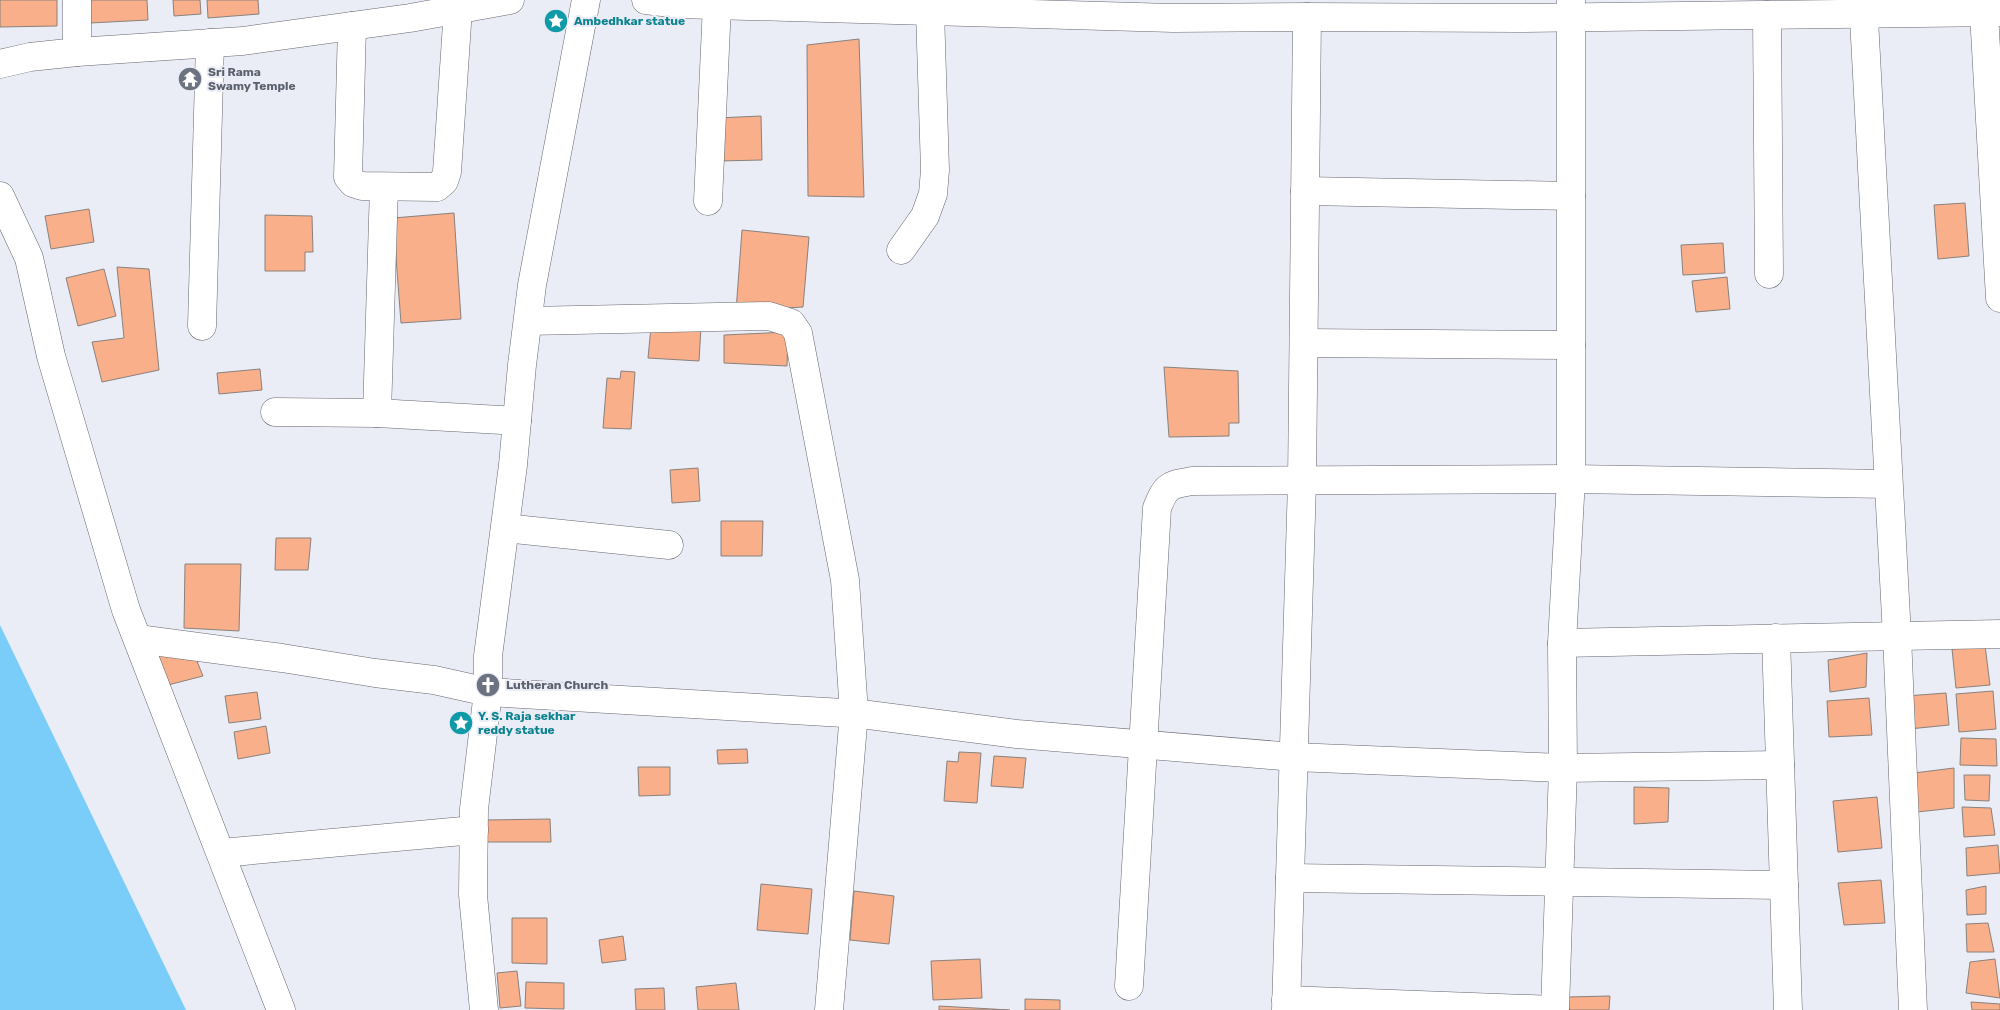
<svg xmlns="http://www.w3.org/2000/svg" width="2000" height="1010" font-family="Rubik,sans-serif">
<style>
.water{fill:#7bcdf9}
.building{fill:#f9af89;stroke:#8a817d}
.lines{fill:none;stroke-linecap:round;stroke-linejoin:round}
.minor-casing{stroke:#666770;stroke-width:29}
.minor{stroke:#fff;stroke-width:28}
.labels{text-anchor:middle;stroke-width:4;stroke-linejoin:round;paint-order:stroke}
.culture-label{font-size:12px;font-weight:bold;fill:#0d838f;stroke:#eaecf6;text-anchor:start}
.worship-label{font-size:12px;font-weight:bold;fill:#5b616d;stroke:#eaecf6;text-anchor:start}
</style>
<rect width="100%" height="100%" fill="#eaecf6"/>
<polygon class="water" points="0,625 186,1010 0,1010"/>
<g class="building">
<polygon points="0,0 57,0 57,26 0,27"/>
<polygon points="89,0 147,0 148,20 90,23"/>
<polygon points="173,0 200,0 201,14 174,16"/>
<polygon points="207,0 258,0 259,14 208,18"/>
<polygon points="859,39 864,197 808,196 807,45"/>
<polygon points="761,116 762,160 719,161 717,118"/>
<polygon points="1965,203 1969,256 1938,259 1934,205"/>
<polygon points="89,209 94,242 51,249 45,216"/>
<polygon points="454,213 461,319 401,323 393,218"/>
<polygon points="265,215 312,216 313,252 305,252 305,271 265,271"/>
<polygon points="742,230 809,237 803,307 736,311"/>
<polygon points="1723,243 1725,273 1683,275 1681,245"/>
<polygon points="117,267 149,269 159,370 102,382 92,342 124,338"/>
<polygon points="104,269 116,316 78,326 66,278"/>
<polygon points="1727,277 1730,309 1696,312 1692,281"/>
<polygon points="651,327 701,327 699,361 648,358"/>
<polygon points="788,332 787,366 724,363 724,335"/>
<polygon points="1164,367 1238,371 1239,423 1229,423 1229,436 1169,437"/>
<polygon points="260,369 262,390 219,394 217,373"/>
<polygon points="621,371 635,372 631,429 603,428 607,378 620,379"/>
<polygon points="698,468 700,501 672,503 670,470"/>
<polygon points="721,521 763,521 762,556 721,556"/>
<polygon points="276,538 311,538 308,570 275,570"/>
<polygon points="185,564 241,564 239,631 184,628"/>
<polygon points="1985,645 1990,685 1956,688 1952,649"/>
<polygon points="192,649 203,676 168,685 158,656"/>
<polygon points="1867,653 1866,687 1830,692 1828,660"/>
<polygon points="1993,691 1996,729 1959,732 1956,694"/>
<polygon points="257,692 261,719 229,723 225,696"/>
<polygon points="1946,693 1949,725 1909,729 1906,696"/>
<polygon points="1869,698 1872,735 1829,737 1827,701"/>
<polygon points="266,726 270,753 238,759 234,732"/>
<polygon points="1961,738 1996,739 1997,766 1960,765"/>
<polygon points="747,749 748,763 718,764 717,750"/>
<polygon points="959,752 981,753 977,803 944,801 947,761 958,762"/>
<polygon points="994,756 1026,758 1023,788 991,786"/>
<polygon points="638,767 670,767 670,795 639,796"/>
<polygon points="1954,768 1954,808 1917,812 1914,773"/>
<polygon points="1964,775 1990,775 1989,801 1965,800"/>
<polygon points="1634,787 1669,788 1668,822 1634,824"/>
<polygon points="1877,797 1882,848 1838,852 1833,801"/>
<polygon points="1962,807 1991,808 1995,835 1964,837"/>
<polygon points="550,819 551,842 486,842 486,820"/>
<polygon points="1998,845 2000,873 1967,876 1966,848"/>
<polygon points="1881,880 1885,923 1844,925 1838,883"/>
<polygon points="761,884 812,889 808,934 757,930"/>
<polygon points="1986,886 1986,914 1967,915 1966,890"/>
<polygon points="854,891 894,896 889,944 850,940"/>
<polygon points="512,918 547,918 547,964 512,963"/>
<polygon points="1988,923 1994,952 1967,952 1966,924"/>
<polygon points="623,936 626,960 602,963 599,940"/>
<polygon points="980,959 982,998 933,1000 931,961"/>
<polygon points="1995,959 2000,998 1966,993 1970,962"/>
<polygon points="517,971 521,1006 500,1008 497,973"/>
<polygon points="526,982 564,983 564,1009 525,1008"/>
<polygon points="736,983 739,1010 698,1010 696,987"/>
<polygon points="664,988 665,1010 636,1010 635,989"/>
<polygon points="1610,996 1609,1010 1566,1010 1567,997"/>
<polygon points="1025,999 1060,1000 1060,1010 1025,1010"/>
<polygon points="1971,1002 2000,1004 2000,1010 1972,1010"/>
<polygon points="939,1006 1010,1010 939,1010"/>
</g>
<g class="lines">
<g class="minor-casing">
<g id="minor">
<polyline points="586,0 532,285 522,365 513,465 488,656 488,692 861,714 1017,734 1294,757 1563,768 1780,765"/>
<polyline points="646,0 679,4 1173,18 1307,17 1518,18 2000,12"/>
<polyline points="1863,0 1897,636 1913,1010"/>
<polyline points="1984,13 2000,298"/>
<polyline points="1767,15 1769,274"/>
<polyline points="352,26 348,177 353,183 362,186 437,187 444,181 447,172 458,9"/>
<polyline points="77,52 77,0"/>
<polyline points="0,64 30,57 77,52 243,41 410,18 510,0"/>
<polyline points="1305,191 1571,196"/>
<polyline points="0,196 29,258 51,356 126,610 281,1010"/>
<polyline points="708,201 717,5"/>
<polyline points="901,250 925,216 933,194 935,170 930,11"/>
<polyline points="528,321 769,316 791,323 798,333 845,580 854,713 829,1010"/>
<polyline points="202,326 210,43"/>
<polyline points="1304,343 1571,345"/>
<polyline points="275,412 377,413 517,421"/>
<polyline points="377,413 384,187"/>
<polyline points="505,528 669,545"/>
<polyline points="1776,638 1788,1010"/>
<polyline points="138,639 282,658 375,673 434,680 488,692 474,809 473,895 484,1010"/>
<polyline points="1562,643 2000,634"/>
<polyline points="221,853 474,830"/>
<polyline points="1290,878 1784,885"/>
<path d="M1129,986L1157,508C1166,486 1168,485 1192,481L1571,479L1888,484"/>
<polyline points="1286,1000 1555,1010"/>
<polyline points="1286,1010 1302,482 1307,17"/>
<polyline points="1555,1010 1563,768 1562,643 1571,479 1571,0"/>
</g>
</g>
<use href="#minor" class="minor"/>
</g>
<defs>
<g id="sight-disc" transform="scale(1.25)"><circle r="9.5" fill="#0f9aa8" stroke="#eaecf6"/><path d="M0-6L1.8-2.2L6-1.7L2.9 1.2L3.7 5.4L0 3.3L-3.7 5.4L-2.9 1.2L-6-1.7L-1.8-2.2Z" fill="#fff"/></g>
<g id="temple-disc" transform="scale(1.25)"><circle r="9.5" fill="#6b7280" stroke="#eaecf6"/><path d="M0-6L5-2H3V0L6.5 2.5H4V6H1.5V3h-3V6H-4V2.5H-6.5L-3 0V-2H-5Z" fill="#fff"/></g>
<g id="church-disc" transform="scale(1.25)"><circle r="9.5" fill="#6b7280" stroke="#eaecf6"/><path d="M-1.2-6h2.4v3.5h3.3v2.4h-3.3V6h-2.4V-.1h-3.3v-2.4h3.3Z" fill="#fff"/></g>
</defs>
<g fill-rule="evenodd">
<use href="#sight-disc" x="556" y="21"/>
<use href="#temple-disc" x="190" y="79"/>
<use href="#church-disc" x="488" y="685"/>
<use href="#sight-disc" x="461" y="723"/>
</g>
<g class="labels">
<g class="culture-label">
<text x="574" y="25">Ambedhkar statue</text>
<text x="478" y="720">Y. S. Raja sekhar<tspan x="478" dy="14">reddy statue</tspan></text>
</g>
<g class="worship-label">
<text x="208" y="76">Sri Rama<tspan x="208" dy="14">Swamy Temple</tspan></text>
<text x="506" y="689">Lutheran Church</text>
</g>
</g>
</svg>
